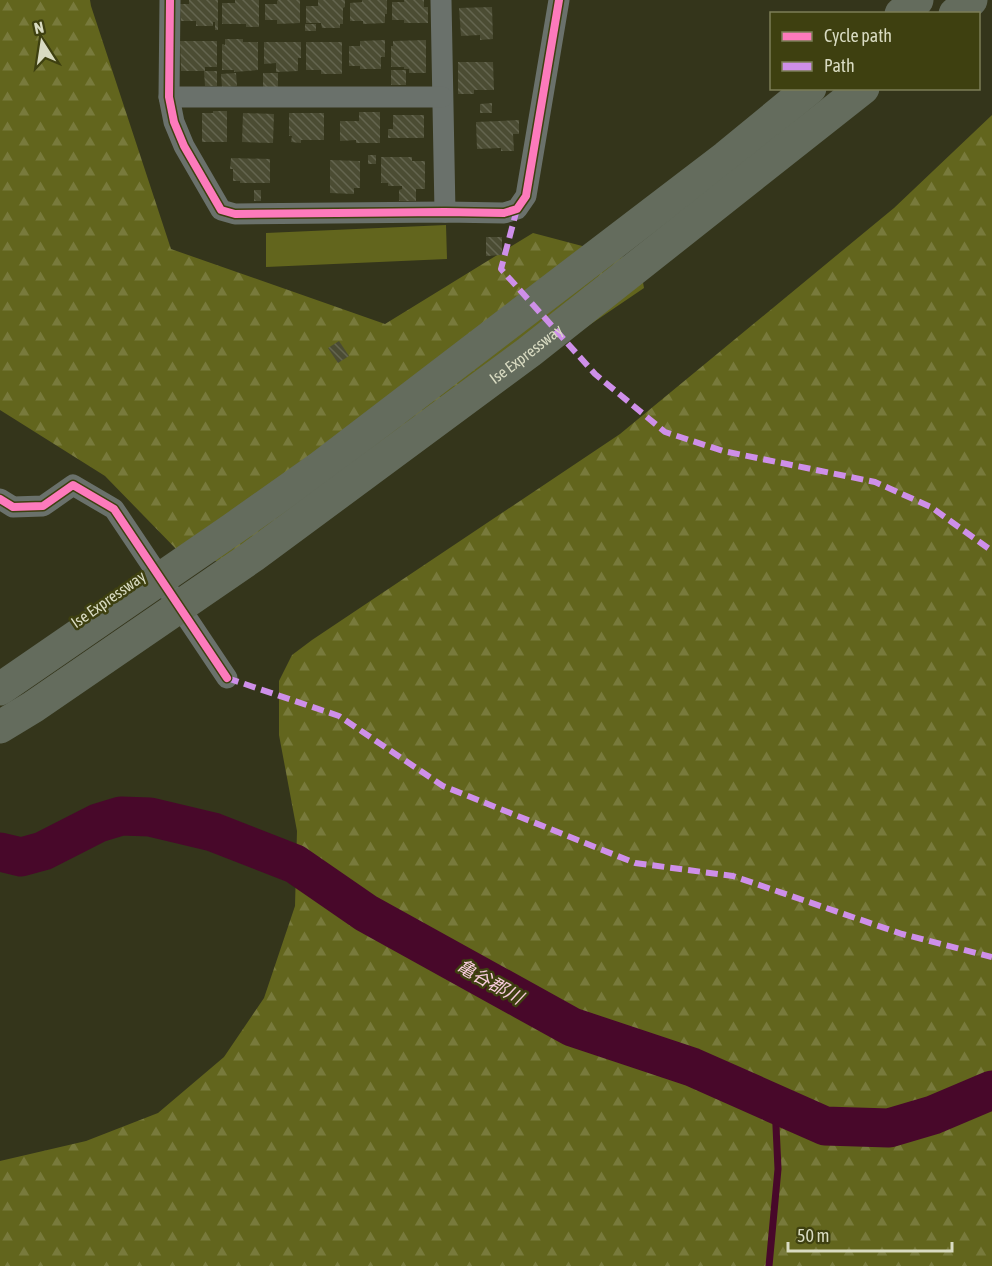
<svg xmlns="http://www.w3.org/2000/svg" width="992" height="1266" font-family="'Asap Condensed','Noto Sans JP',sans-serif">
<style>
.forest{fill:url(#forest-firs)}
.green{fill:#62651d}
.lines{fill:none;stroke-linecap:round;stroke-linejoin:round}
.stream{stroke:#48082a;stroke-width:7}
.river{stroke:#48082a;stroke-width:39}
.building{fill:url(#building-back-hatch)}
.minor{stroke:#6a716b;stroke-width:21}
.motorway{stroke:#646c5d;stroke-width:33}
.quiet{stroke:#ce8fe9;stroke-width:6;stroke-dasharray:12 6;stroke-linecap:butt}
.cycleway-casing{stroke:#3e4010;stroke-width:11}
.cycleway{stroke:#fd7abc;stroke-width:8}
.labels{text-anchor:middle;stroke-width:5;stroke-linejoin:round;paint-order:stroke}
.street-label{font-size:16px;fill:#d9dbc2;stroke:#3e4010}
.water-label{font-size:18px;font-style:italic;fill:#f9ccde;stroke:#3e4010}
</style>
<defs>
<pattern id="forest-firs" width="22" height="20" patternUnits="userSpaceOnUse" patternTransform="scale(1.5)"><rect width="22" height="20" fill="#62651d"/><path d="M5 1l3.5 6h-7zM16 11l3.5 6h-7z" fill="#787a3c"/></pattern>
<pattern id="building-back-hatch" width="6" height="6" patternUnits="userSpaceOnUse" patternTransform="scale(1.5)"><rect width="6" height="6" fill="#4b4c33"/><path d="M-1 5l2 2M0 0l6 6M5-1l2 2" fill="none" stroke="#64654f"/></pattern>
</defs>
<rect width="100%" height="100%" fill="#34351b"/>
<g class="forest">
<polygon points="0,0 90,0 91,6 171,249 385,324 533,233 639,261 644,288 339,495 224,563 180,553 105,476 0,410"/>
<polygon points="992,115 992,1266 0,1266 0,1161 86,1141 158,1113 224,1057 264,998 295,906 297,831 279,735 279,681 292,655 312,640 620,434 894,208"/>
</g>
<polygon class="green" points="446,225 447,259 266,267 266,233"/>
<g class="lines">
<polyline class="stream" points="769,1266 778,1169 775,1105"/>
<polyline class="river" points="0,852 21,857 43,851 98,823 121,816 150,817 213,832 295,864 366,913 572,1027 692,1067 825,1126 889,1128 933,1115 992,1090"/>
</g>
<g class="building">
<polygon points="189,0 218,0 218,30 215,30 215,22 213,22 213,26 196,26 196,21 181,21 180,4 189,4"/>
<polygon points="235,0 259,0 259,27 246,27 246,24 222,24 222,3 235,3"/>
<polygon points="278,0 300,0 300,23 277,24 277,20 265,20 265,4 277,4 277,1"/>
<polygon points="318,0 345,0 345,7 343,8 343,24 340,24 340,28 322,28 321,23 306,23 306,6 318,6"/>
<polygon points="362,0 387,0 387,14 385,14 385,23 363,24 363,21 350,21 350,3 362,2"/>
<polygon points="404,0 424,0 424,7 428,7 428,23 404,23 404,20 392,20 392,2 404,2"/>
<polygon points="492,7 493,39 480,40 480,35 461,36 459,8"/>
<rect x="305" y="24" width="11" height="7"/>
<polygon points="225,39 243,39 243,42 258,42 258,70 234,72 234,70 222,70 222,44 225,45"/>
<polygon points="385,40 385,57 381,57 381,69 360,69 360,66 349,66 349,46 360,46 360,41"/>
<polygon points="426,40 426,73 409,73 409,69 404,69 404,67 391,67 391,46 393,46 393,41"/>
<polygon points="180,41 217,41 217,67 205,67 205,71 181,71"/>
<polygon points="264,42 301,42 301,58 298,58 298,71 276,72 276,63 264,64"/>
<polygon points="306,42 342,42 342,74 321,74 321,70 306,70"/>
<polygon points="458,62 493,62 494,90 474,90 474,94 458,94"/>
<rect x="391" y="70" width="15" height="15"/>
<polygon points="204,71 217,71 217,86 205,86"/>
<polygon points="236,73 237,86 222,87 221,74"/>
<rect x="263" y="73" width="15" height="14"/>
<polygon points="492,103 492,113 480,113 480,104"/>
<polygon points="213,111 227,111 227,142 202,142 202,113 213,113"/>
<polygon points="359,112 380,112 380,143 356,143 356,140 340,141 340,121 359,121"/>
<polygon points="243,113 274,114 273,143 242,142"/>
<polygon points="289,113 324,113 324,140 301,140 301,143 291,142 292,136 289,136"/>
<polygon points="393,115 424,115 424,138 388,138 388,129 393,129"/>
<polygon points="519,120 519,134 513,134 514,151 501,151 501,148 477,149 476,122"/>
<rect x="368" y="155" width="8" height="9"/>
<polygon points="381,157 412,157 412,161 425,161 425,189 416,189 416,201 399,201 399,190 402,189 402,186 388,186 388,183 381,183"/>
<polygon points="231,158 270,159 270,183 240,183 240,181 233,181 233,169 230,169"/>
<polygon points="330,160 360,161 360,188 354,188 354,194 330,193"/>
<rect x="254" y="190" width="7" height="11"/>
<polygon points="486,237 502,237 502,255 486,256"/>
<polygon points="339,341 349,356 338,363 328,348"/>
</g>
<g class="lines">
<g class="minor">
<polyline points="170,0 169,97 174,122 184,146 221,210 235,214 445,212 504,213 517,209 526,196 559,0"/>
<polyline points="441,0 445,212"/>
<polyline points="169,97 442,97"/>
<polyline points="0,499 13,507 43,506 73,485 114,509 227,678"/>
</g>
<g class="motorway">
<polyline points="901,14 917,0"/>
<polyline points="955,14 971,0"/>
<polyline points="0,689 234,528 319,468 726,157 810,88"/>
<path id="s1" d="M0,727L33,707L253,556L529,352L863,88"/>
</g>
<g class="quiet">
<polyline points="517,209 501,269 595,374 665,432 723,451 875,482 931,507 992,551"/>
<polyline points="227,678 339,716 443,786 635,863 733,876 902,934 992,957"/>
</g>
<g class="cycleway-casing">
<g id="cycleway">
<polyline points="170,0 169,97 174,122 184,146 221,210 235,214 445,212 504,213 517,209 526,196 559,0"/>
<polyline points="0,499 13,507 43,506 73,485 114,509 227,678"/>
</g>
</g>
<use href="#cycleway" class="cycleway"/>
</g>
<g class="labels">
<g class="street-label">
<text dy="6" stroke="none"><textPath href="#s1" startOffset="645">Ise Expressway</textPath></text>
<text transform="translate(108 599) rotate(-35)" y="6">Ise Expressway</text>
</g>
<g class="water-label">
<text transform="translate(490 982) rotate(29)" y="6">亀谷郡川</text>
</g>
</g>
<rect x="770" y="12" width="210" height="78" fill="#3e4010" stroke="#7c7e57" stroke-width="1.5"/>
<rect x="782" y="32" width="30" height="9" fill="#fd7abc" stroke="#7c7e57" stroke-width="1.5"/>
<text x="824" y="42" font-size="18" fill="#d9dbc2">Cycle path</text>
<rect x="782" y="62" width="30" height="9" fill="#ce8fe9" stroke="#7c7e57" stroke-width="1.5"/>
<text x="824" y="72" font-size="18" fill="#d9dbc2">Path</text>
<g transform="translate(42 42) rotate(348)" stroke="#3e4010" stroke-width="4.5" paint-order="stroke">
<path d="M0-4.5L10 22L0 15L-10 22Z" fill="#d9dbc2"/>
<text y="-9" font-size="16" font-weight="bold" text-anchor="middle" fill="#d9dbc2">N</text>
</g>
<path d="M788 1242v9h164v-9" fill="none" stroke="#d9dbc2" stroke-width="3"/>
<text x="797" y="1242" font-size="18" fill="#d9dbc2" stroke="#3e4010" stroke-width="4.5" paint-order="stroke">50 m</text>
</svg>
